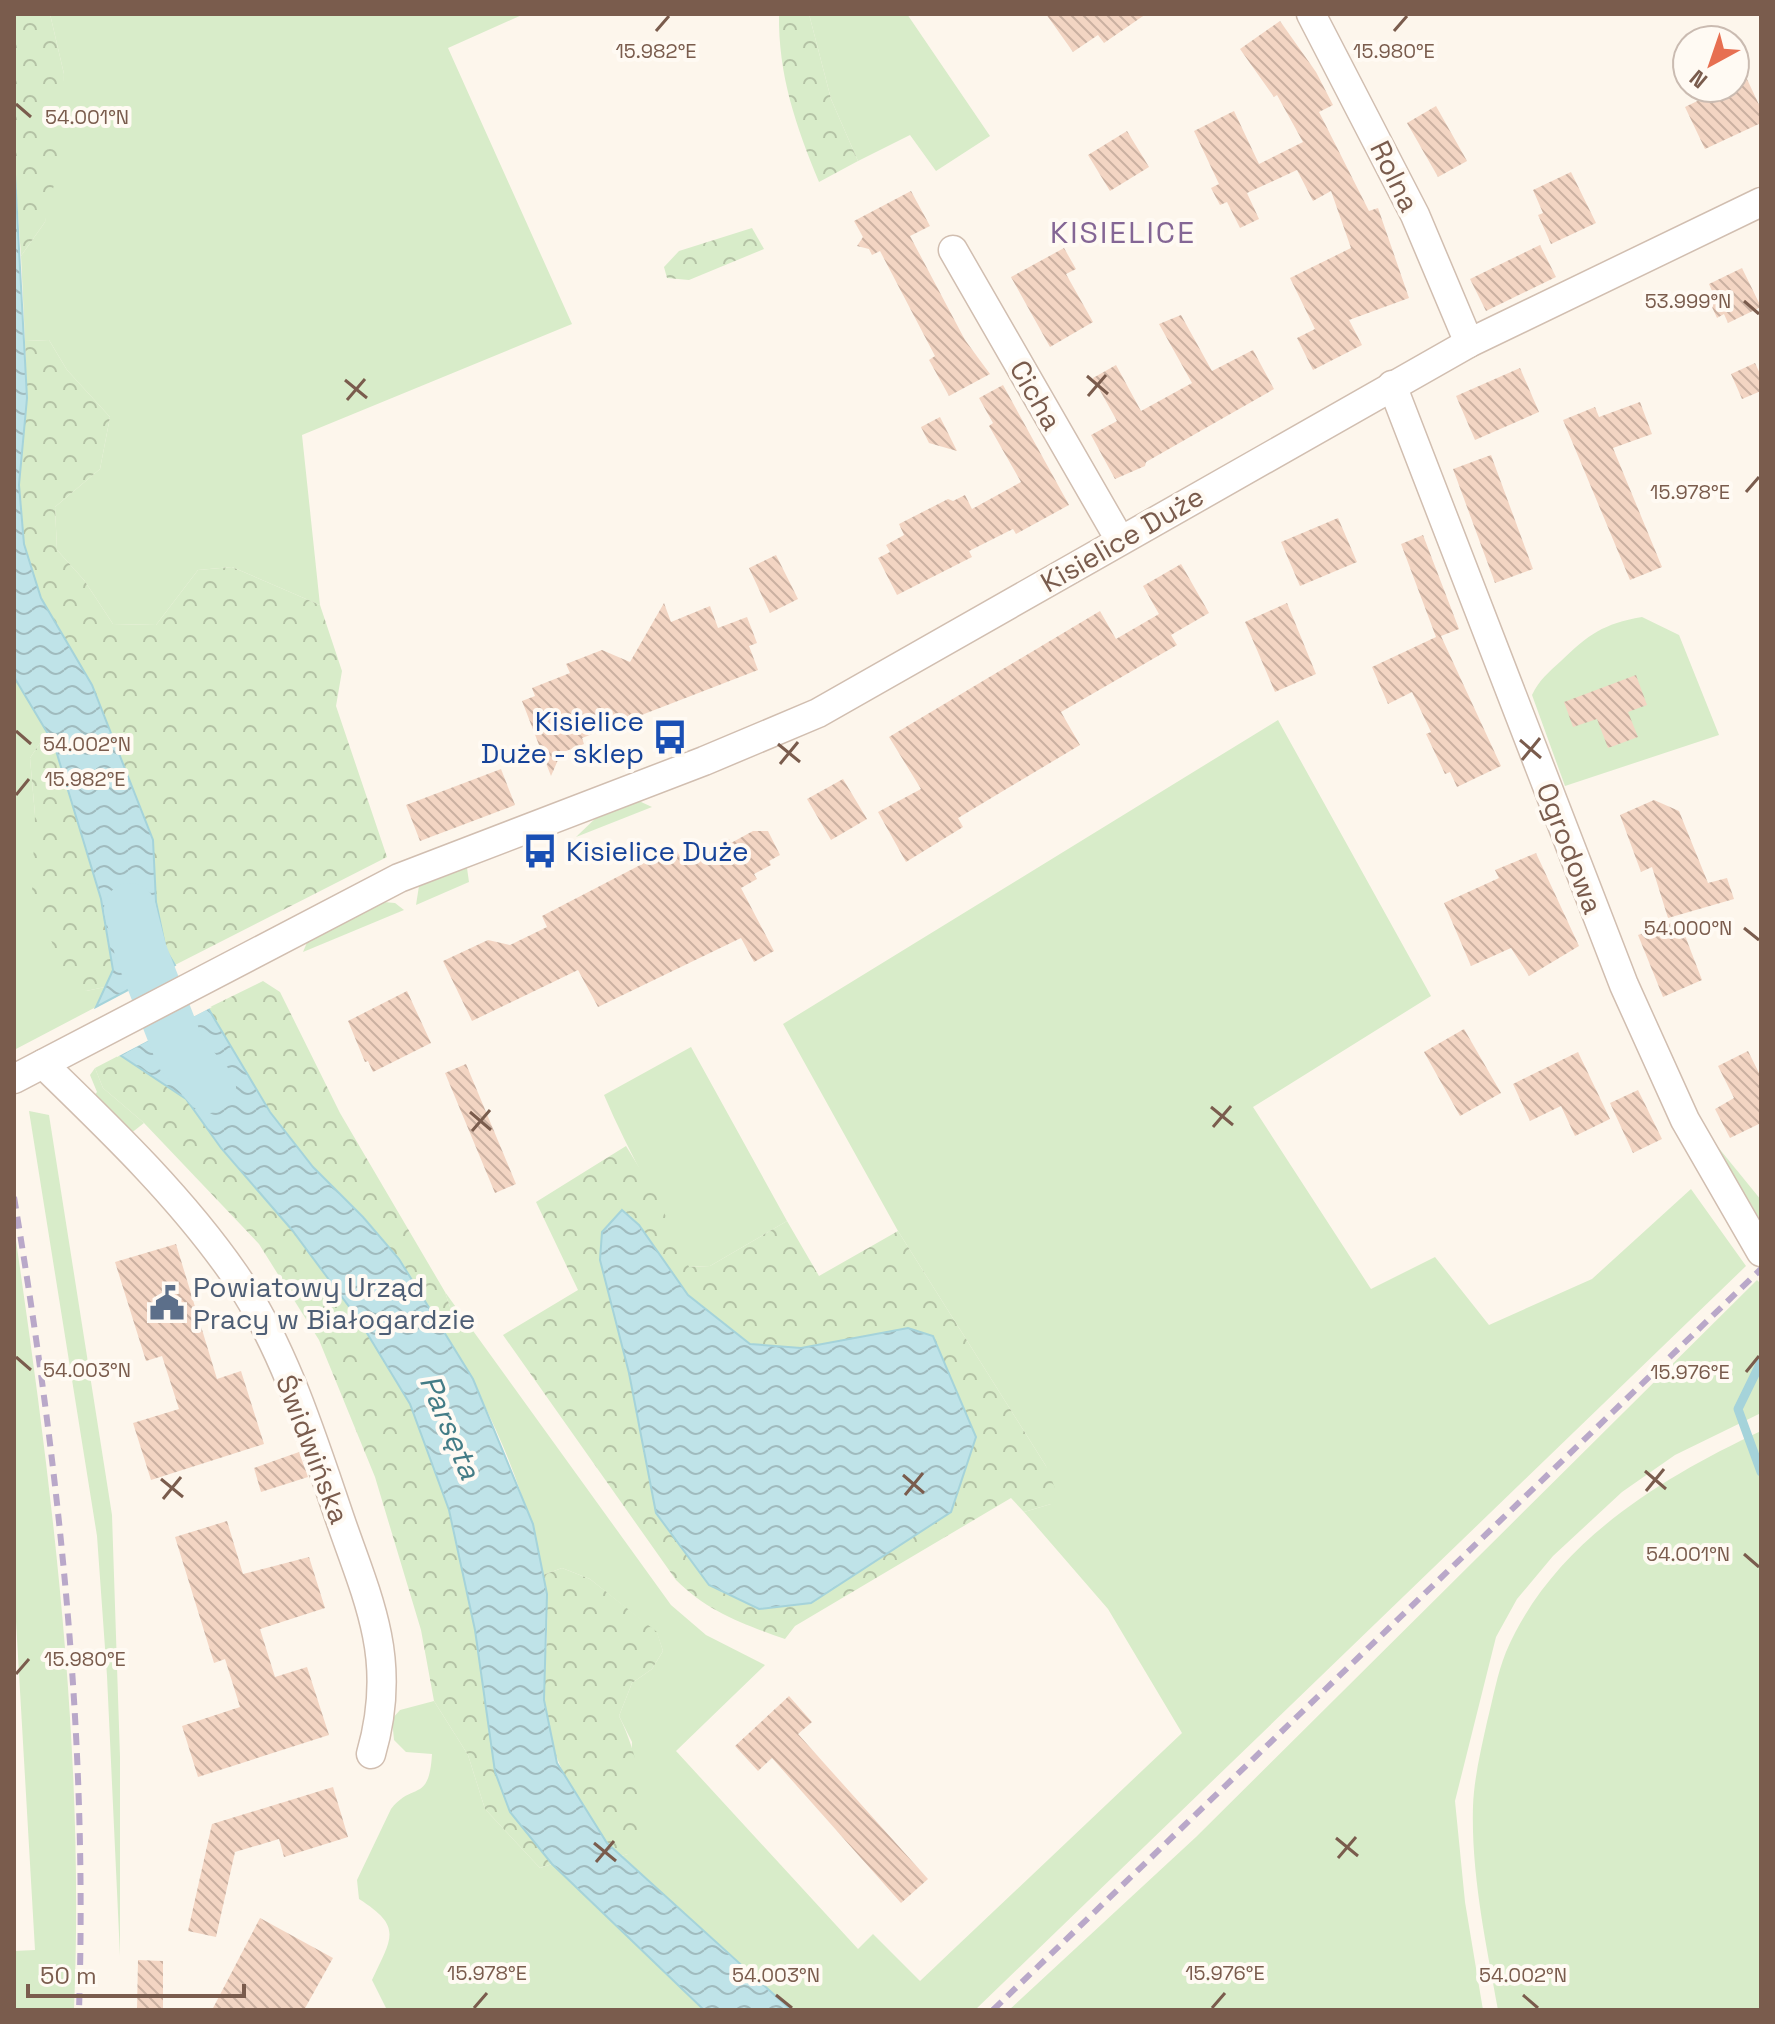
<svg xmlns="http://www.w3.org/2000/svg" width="1775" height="2024" font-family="'Space Grotesk',sans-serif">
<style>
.green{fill:#d8ecc9}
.forest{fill:url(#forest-crowns);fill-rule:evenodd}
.water{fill:url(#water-waves);stroke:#a5d3da;stroke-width:2}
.pier{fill:#fdf6ec}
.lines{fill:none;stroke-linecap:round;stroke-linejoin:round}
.stream{stroke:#a5d3da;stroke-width:9}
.river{stroke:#bfe3e8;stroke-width:52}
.building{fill:url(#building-back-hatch)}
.minor-casing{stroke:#d1beb0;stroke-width:31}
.minor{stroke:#fff;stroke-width:28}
.rail{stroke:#b9a8c9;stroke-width:6;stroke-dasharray:12 8;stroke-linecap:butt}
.ticks{fill:none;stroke:#7a5c4d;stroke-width:3}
.labels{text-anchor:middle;stroke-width:8;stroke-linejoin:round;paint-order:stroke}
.street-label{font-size:28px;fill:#7a5c4d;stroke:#fffaf3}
.transit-label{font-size:28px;fill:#164399;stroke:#fffaf3;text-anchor:end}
.service-label{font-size:28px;fill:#4e5e75;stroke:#fffaf3;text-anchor:start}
.neighbourhood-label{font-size:30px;letter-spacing:2px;fill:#846695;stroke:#fffaf3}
.water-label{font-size:30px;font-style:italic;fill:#437c86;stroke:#fffaf3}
.ticks-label{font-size:20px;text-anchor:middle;fill:#7a5c4d;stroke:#fffaf3;stroke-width:8;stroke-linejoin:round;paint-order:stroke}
</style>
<defs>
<pattern id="forest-crowns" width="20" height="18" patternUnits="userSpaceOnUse" patternTransform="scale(2)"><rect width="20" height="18" fill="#d8ecc9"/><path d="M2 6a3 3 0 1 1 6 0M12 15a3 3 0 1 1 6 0" fill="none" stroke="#b4c2a5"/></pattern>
<pattern id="water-waves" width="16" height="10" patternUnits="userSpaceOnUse" patternTransform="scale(2)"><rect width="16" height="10" fill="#bfe3e8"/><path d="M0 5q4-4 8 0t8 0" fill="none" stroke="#a0bbbe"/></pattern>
<pattern id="building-back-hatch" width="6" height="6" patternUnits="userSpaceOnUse" patternTransform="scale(2)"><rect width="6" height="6" fill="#f3d5c3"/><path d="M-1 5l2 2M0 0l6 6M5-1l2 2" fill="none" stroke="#cab0a1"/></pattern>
</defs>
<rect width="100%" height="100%" fill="#fdf6ec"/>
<g class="green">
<polygon points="50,14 524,14 448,48 572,324 302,435 320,605 232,567 198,570 156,625 113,624 84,580 57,550 55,507 100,469 110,417 67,370 49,340 25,341 21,256 45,222 64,74"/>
<polygon points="809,14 907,14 990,136 936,171 910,135 858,161 831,99"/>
<path d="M1642,617L1679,635L1719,735L1565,786L1532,695C1539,680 1549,672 1561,661C1589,634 1603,624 1642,617Z"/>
<polygon points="14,677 54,744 42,740 30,758 35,815 86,991 105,987 96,1007 16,1049"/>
<path d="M1278,720L1431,996L1253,1107L1371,1289L1435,1257L1489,1325L1592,1279L1691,1189L1746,1266L975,2010H791L621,1856L628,1854L632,1742L619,1716L632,1683L652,1669L663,1651L657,1633L590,1579L562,1568L543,1575C526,1489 490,1407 444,1332L454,1319L445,1292L671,1605L706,1635L765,1665L676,1751L858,1949L873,1934L920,1981L1182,1733L1108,1609L1024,1512L1051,1504L1046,1466L898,1231L783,1024Z"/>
<polygon points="639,801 652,807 576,837 600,814"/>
<polygon points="467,868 469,882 416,905 419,886"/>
<polygon points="384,902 395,903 404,910 303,952 308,940"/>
<path d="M691,1047L787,1221L710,1266L688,1267C662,1208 629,1154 604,1095Z"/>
<polygon points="95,1068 103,1088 144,1123 130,1134 92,1098 97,1092 90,1075"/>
<polygon points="29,1111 49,1115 112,1515 120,1757 120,1956 107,1676 97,1536"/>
<polygon points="1713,1141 1761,1200 1761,1221"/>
<path d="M14,1227C52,1486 85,1747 74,2010H14V1951L35,1950L14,1587Z"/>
<polygon points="1757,1280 1761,1284 1761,1413 1675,1455 1622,1492 1553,1556 1517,1599 1496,1637 1455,1801 1465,1902 1483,2010 1009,2010 1196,1837"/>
<path d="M1761,1431V2010H1498C1486,1943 1471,1874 1473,1806C1474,1779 1481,1749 1487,1722C1493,1699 1497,1674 1506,1652C1552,1544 1659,1479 1761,1431Z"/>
<path d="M434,1701L468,1755L485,1809L540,1868L552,1864L704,2010H387L372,1980C392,1937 403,1927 359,1899L357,1880L391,1809C413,1781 429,1804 432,1754L406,1752L394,1740L392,1719L400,1710Z"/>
</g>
<g class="forest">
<polygon points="14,14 50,14 64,74 60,160 45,222 21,256 14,156"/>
<path d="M779,14H809L831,99L858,161L819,182C796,126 778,75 779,14Z"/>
<polygon points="752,228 764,249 689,280 667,278 664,267 679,251"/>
<polygon points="49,340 67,370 110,417 100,469 55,507 57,550 84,580 113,624 156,625 198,570 232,567 320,605 342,671 336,706 387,857 175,965 166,950 156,902 153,839 92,685 41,598 24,544 19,485 27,398 25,341"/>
<polygon points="42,740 54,744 101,899 113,970 105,987 86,991 63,970 32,893 35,815 30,758"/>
<polygon points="263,981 280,992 340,1113 445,1292 454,1319 444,1332 399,1259 363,1216 313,1167 270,1112 208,1008"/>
<polygon points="120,1055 186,1099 221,1148 292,1230 359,1320 410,1404 449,1510 462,1566 475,1630 495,1772 510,1812 552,1864 540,1868 485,1809 468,1755 434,1701 421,1630 375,1477 319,1340 259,1244 144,1123 103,1088 95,1068"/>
<path d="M626,1146L656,1195L689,1267L710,1266L787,1221L819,1276L898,1231L1046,1466L1057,1493L1051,1504L1024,1512L1011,1498L795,1626L785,1639C743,1624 708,1612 676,1580L503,1335L578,1290L536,1202ZM622,1210L639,1225L688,1295L750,1344L801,1348L908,1328L709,1585L656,1513L629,1373L600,1260Z"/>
<path d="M562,1568L590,1579L657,1632L663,1651L652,1669L632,1683L619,1716C640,1759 650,1810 628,1854L621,1856C584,1822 544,1750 544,1698C544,1657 552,1617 543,1575Z"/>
</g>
<g class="water">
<polygon points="14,156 27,398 19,485 24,544 41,598 92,685 153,840 156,902 166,950 175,965 96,1007 113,970 101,899 54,744 14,677"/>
<polygon points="208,1008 270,1112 313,1167 363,1217 399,1259 473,1379 533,1524 547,1594 544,1700 557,1763 607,1843 791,2010 704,2010 552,1864 510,1812 495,1772 475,1630 449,1510 410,1404 359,1320 292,1230 221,1148 186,1099 120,1055"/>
<polygon points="622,1210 639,1225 688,1295 750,1344 801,1348 908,1328 933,1336 976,1437 951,1512 811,1603 759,1609 709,1585 656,1513 629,1373 600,1260 602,1232"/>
</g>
<polygon class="pier" points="206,1005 212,1007 117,1057 118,1051"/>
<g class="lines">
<polyline class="stream" points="1761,1362 1738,1409 1761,1472"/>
<polyline class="river" points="130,909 141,952 181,1054 210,1087"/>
</g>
<g class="building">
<polygon points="1046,14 1146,14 1104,43 1098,35 1073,52"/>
<polygon points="1280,21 1316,72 1333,105 1319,112 1369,211 1378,208 1409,298 1349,320 1362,345 1313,370 1297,338 1315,329 1290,278 1351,248 1331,191 1313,201 1297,170 1247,193 1259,219 1240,228 1227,202 1220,205 1211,188 1219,184 1194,131 1234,111 1259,164 1303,142 1277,95 1274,97 1240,49"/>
<polygon points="1746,77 1761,109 1761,123 1705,149 1685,107 1724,88 1735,88 1735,83"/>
<polygon points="1436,106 1467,161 1438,177 1407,123"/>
<polygon points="1127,131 1149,167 1110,191 1088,155"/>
<polygon points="1571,172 1596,223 1551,244 1538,215 1543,213 1533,190"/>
<polygon points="911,191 930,226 910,236 965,340 990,374 949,396 929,360 935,356 880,251 872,255 869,249 857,246 863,237 854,221"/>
<polygon points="1540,245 1556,277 1486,311 1470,279"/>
<polygon points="1064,248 1076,269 1066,274 1093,322 1050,347 1011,277"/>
<polygon points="1742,268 1761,307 1728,323 1724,314 1717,318 1706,294 1712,291 1709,284"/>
<polygon points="1181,315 1212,371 1253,350 1274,389 1146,462 1145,466 1115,479 1091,435 1117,421 1093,378 1116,365 1141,411 1192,383 1159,324"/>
<polygon points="1755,363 1761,376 1761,391 1742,399 1731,374"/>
<polygon points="1520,368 1539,412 1475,440 1456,396"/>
<polygon points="1003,385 1069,505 1016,534 1013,529 969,551 972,557 897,595 878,558 890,552 886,545 904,535 899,524 948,499 953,501 965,495 972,509 1021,482 989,426 993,423 979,398"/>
<polygon points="1640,402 1652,434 1613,448 1662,567 1630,580 1563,420 1595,407 1599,417"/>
<polygon points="940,417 957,451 929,443 921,427"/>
<polygon points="1491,455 1533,569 1495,583 1453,469"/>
<polygon points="1338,518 1357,562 1300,586 1281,542"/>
<polygon points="1423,535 1459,629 1441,636 1501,766 1457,787 1450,772 1445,774 1426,734 1431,732 1412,692 1388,704 1372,667 1436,637 1401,544"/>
<polygon points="776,555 798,599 770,613 749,568"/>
<polygon points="1181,564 1209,613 1171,635 1177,645 1061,712 1080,745 958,818 963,827 906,862 878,812 921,789 889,737 1100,611 1116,639 1159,614 1143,586"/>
<polygon points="664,603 671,622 710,606 718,628 747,617 757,643 749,646 758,670 582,738 584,744 561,753 551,776 522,701 535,696 532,688 570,673 566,664 602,650 630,662"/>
<polygon points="1287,603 1316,674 1275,692 1245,622"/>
<polygon points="1636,675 1647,705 1628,712 1638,737 1608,748 1597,719 1573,727 1564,702"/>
<polygon points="501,769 515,805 420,841 406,805"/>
<polygon points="843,779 867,819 831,840 807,799"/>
<polygon points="1654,800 1679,811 1708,883 1727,878 1734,899 1668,918 1652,867 1641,872 1620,815"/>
<polygon points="753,831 768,831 780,855 769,861 771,865 754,874 757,879 741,888 774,951 754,962 741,938 598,1007 578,970 472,1021 443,961 488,940 510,945 547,927 542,916 675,847 683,863 729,839 731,843"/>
<polygon points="1536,853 1579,946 1529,976 1511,948 1471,966 1444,903 1499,878 1495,870"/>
<polygon points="1679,920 1702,980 1663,997 1638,935"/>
<polygon points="407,991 431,1043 373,1072 368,1061 365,1062 348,1021"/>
<polygon points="1464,1029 1501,1093 1460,1116 1424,1052"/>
<polygon points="1748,1051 1761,1077 1761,1123 1730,1138 1715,1109 1734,1098 1718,1066"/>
<polygon points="1578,1052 1610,1119 1575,1136 1561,1106 1530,1121 1513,1084"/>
<polygon points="466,1064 516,1184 495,1193 445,1073"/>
<polygon points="1638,1090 1662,1139 1633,1153 1610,1103"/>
<polygon points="176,1244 217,1379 241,1371 264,1444 151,1480 133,1423 179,1409 162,1356 146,1361 115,1262"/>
<polygon points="299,1452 308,1477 261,1492 254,1468"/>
<polygon points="227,1521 243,1574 309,1557 325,1608 260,1629 275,1677 307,1667 329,1735 198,1777 182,1726 240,1707 225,1659 214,1663 175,1537"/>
<polygon points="789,1696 812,1722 798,1734 928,1879 901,1903 772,1758 758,1771 735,1746"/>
<polygon points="333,1787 348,1837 284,1857 279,1839 235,1852 216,1937 188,1931 212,1824"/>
<polygon points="260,1918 333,1958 304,2010 212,2010"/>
<polygon points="138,1960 163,1961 163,2010 137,2010"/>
</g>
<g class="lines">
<g class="minor-casing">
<g id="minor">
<polyline points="1311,14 1415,215 1469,343"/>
<polyline points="953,250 1120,540"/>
<polyline points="1392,385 1624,985 1685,1120 1761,1252"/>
<path d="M43,1064C111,1130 181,1197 235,1275C284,1347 312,1437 340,1519C353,1557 369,1595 377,1635C385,1675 382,1716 371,1754"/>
<polyline points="14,1079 399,878 704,761 818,713 1469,343 1761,202"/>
</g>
</g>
<use href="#minor" class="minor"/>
<g class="rail">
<path d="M14,1197C59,1467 88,1737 79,2010"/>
<polyline points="993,2010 1761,1269"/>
</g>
</g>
<path class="ticks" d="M656,31L669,16M1394,31L1407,16M16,104L31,117M1744,301L1759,314M1087,376L1108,394M345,380L367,398M1088,396L1106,375M347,400L365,379M1746,492L1759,477M16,731L31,744M1520,740L1541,758M778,744L800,762M1522,760L1540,738M780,764L798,742M16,795L29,779M1744,928L1759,940M1211,1107L1233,1125M470,1112L491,1130M1213,1127L1231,1106M472,1131L490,1110M16,1357L31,1370M1746,1372L1759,1356M1645,1471L1666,1489M903,1475L924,1493M161,1479L183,1497M1646,1491L1664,1469M905,1495L923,1473M163,1499L181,1477M1744,1554L1759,1567M16,1674L29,1659M1336,1838L1358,1856M594,1843L616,1861M1338,1858L1356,1837M596,1862L614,1841M776,1995L792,2008M1523,1995L1538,2008M474,2008L487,1993M1212,2008L1225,1993"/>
<defs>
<g id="bus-bare" transform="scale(2.76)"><path d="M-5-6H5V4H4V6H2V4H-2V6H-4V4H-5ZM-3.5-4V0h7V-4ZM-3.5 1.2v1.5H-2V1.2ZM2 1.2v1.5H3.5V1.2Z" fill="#1a4fb4" stroke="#fffaf3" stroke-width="2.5" paint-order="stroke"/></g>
<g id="civic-bare" transform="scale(2.76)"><path d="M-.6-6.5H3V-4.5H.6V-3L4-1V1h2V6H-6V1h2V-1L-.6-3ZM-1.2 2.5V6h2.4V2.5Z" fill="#5c6f8a" stroke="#fffaf3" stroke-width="2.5" paint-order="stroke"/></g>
</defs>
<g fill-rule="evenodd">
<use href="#bus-bare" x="670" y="737"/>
<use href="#bus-bare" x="540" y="851"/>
<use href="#civic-bare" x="167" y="1303"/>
</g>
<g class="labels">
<g class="street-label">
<text transform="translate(1395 176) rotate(64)" y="10">Rolna</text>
<text transform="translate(1036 395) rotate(60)" y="10">Cicha</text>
<text transform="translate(1122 539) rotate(-30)" y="10">Kisielice Duże</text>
<text transform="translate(1570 848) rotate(69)" y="10">Ogrodowa</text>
<text transform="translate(313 1449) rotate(69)" y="10">Świdwińska</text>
</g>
<g class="transit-label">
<text x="644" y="731">Kisielice<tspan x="644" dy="32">Duże - sklep</tspan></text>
<text x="566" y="861" text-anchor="start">Kisielice Duże</text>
</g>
<g class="service-label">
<text x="193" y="1297">Powiatowy Urząd<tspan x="193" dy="32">Pracy w Białogardzie</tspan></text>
</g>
<g class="neighbourhood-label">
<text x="1123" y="243">KISIELICE</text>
</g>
<g class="water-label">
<text transform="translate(450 1427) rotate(67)" y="10">Parsęta</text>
</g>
</g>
<g class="ticks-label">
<text x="656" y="58">15.982°E</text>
<text x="1394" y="58">15.980°E</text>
<text x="87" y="124">54.001°N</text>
<text x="1688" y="308">53.999°N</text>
<text x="1690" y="499">15.978°E</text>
<text x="87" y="751">54.002°N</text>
<text x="85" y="786">15.982°E</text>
<text x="1688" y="935">54.000°N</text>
<text x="87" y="1377">54.003°N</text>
<text x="1690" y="1379">15.976°E</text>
<text x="1688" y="1561">54.001°N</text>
<text x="85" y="1666">15.980°E</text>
<text x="487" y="1980">15.978°E</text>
<text x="1225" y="1980">15.976°E</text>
<text x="776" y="1982">54.003°N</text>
<text x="1523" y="1982">54.002°N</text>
</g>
<rect width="1775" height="2024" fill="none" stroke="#7a5c4d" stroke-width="32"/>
<g transform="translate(1711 64) rotate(220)"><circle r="38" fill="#fffaf3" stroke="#cabbb1" stroke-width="2"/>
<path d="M0-6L14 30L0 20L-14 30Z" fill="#e76f51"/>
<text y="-12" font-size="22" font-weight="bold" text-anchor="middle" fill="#7a5c4d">N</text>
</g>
<path d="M28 1984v12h216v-12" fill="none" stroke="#7a5c4d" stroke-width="4"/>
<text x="40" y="1984" font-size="24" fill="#7a5c4d" stroke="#fffaf3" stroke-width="6" paint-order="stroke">50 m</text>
</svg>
